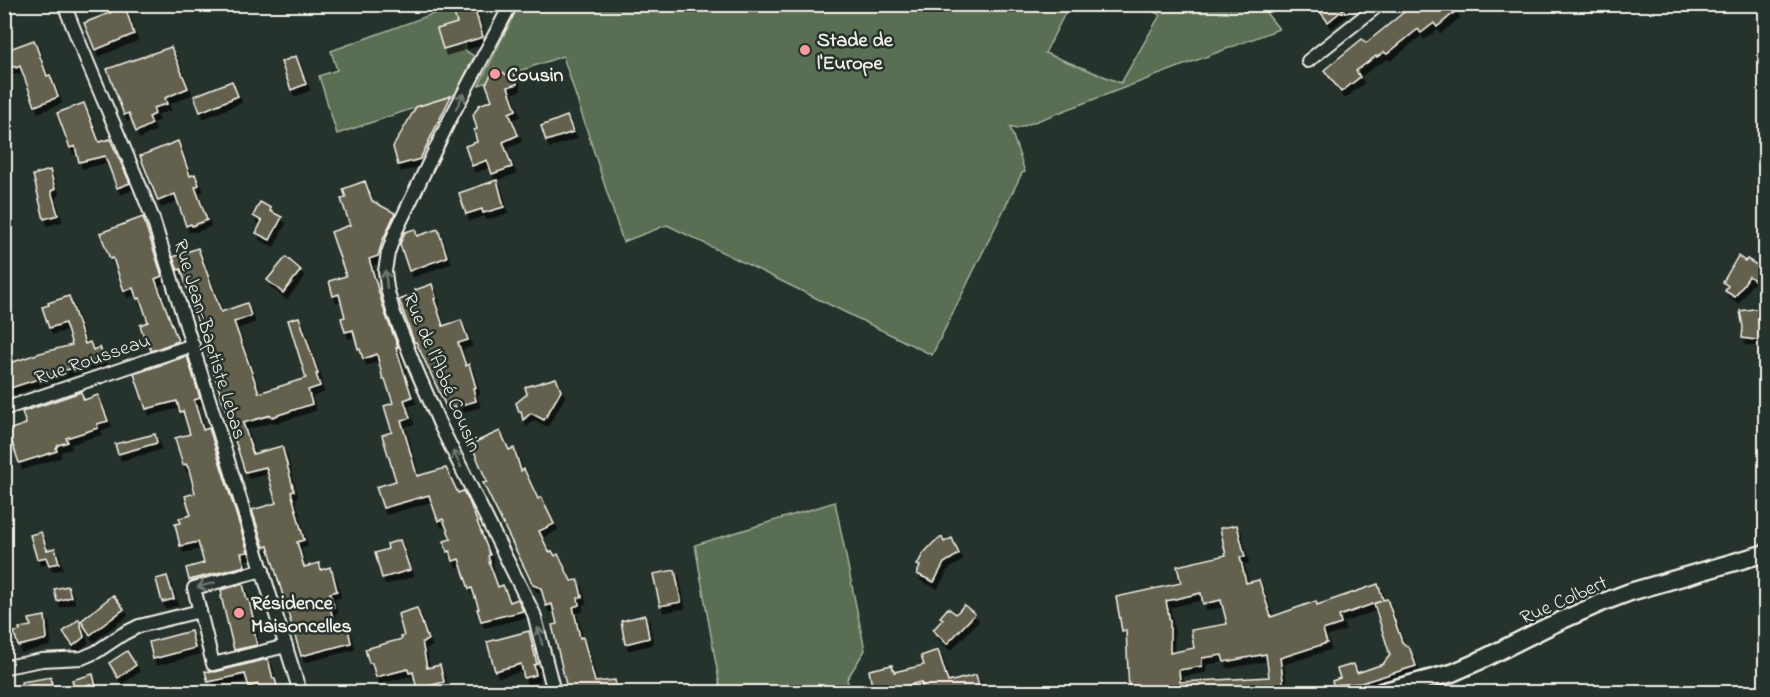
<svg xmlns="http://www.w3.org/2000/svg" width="1770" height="697" font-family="'Indie Flower',sans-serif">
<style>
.green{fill:#5a6e52;stroke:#a7b09d;stroke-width:1.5}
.building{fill:#63614d;stroke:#f4f1e8;stroke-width:1.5;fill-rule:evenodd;filter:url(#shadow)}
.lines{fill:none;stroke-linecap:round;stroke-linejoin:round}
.street-casing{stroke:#f4f1e8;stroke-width:16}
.secondary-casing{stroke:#f4f1e8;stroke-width:21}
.street{stroke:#26332d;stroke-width:12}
.secondary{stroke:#26332d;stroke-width:16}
.oneway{stroke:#6e766e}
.poi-dot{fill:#ff9aa2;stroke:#26332d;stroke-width:2}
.labels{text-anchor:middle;stroke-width:5;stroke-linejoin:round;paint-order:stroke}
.poi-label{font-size:20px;font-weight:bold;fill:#f4f1e8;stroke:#26332d;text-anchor:start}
.street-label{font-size:20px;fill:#f4f1e8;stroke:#26332d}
</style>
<defs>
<filter id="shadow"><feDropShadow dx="3.5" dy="6" stdDeviation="0" flood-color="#0009"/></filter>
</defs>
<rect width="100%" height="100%" fill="#26332d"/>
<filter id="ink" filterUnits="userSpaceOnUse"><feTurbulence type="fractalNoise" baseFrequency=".0167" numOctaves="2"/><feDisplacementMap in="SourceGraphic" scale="12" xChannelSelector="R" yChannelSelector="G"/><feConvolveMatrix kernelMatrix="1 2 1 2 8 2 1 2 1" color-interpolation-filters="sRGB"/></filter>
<g filter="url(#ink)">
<g class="green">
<polygon points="519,5 1069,5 1045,53 1121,83 1160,15 1142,5 1260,5 1279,29 1016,129 1010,127 1025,172 1022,173 932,355 667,225 623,242 563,56 479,85"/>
<polygon points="452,7 454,14 475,7 481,30 465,44 466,51 474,56 456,94 337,134 319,76 337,70 331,51"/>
<polygon points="835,502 865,650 847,679 850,692 721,692 695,545"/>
</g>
<g class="building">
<polygon points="110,4 124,4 134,34 95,50 84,23 112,12"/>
<polygon points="459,4 473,4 483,37 443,49 437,29 457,23 452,7"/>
<polygon points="1314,4 1350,4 1328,22"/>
<polygon points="1414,4 1451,4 1456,11 1437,27 1434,23 1421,33 1418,29 1387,54 1384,52 1377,57 1376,56 1356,71 1360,77 1341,92 1324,70 1362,39 1366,43"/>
<polygon points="34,40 47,76 50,75 58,97 35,106 20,66 16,68 15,66 7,69 4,62 4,51"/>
<polygon points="171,47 188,88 165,98 167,104 153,108 155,114 149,117 152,124 136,132 129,113 124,115 107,69"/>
<polygon points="296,56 306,84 291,90 281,62"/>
<polygon points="495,68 507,75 514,72 517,84 508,87 516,110 509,113 518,135 503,142 512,167 492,174 487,160 472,166 465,146 477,142 474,130 477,129 473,115 479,105 492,100 486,84"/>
<polygon points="232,81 238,96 200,112 194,96"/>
<polygon points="451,96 420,159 398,165 393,147 416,107"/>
<polygon points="84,103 99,142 110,139 130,183 117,188 105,156 79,162 75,146 70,148 57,113"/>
<polygon points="567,116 573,132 546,141 541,126"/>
<polygon points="178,141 190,176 195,174 199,185 195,187 207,220 192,226 191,224 186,226 175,194 158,201 140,156"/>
<polygon points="50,170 55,189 51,191 58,215 44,219 33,175"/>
<polygon points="497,180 504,207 483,213 482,209 466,214 459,193"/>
<polygon points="365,181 372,201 395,213 382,242 378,256 369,259 385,313 398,347 396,348 412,397 404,400 410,418 401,420 417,476 446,468 458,493 463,491 469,501 490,555 488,556 490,562 489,562 498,587 503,585 510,602 518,599 523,611 481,621 477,609 479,609 472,588 469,589 459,559 453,561 450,551 447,552 444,541 451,539 443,519 438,521 429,495 383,508 376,487 396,481 382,435 392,432 384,406 393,403 385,379 383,380 377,354 363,359 360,349 358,349 353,330 345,332 341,318 345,317 339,294 333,296 329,281 346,276 331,232 350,225 341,199 346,198 343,189"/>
<polygon points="260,202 271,208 270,211 282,217 270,240 256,233 262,221 253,216"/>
<polygon points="143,217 162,276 155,279 178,341 151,351 146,336 144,337 140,325 148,322 140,298 137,299 133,288 124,291 113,258 110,259 100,233"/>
<polygon points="415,229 417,236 438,229 447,257 409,271 400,244 405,232"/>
<polygon points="198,248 221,312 247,303 251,316 234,322 259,393 306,378 288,320 299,317 318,374 316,374 320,386 308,390 312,404 272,417 271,415 243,423 253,454 282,446 294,491 291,492 304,540 297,542 304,567 319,563 321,570 330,567 331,571 332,571 337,591 330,593 334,607 330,608 336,629 341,631 348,629 351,643 301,656 268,546 264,547 252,510 276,503 266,467 245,472 181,269 178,270 173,257"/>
<polygon points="1738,256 1745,261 1747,259 1765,270 1757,282 1749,276 1735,297 1725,291 1728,286 1723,282"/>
<polygon points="286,257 301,270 283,293 267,280"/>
<polygon points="432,284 436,298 434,299 443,326 461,320 468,340 458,343 466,366 469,364 476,388 473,388 476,401 447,409 416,342 414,342 399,300 416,294 415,290"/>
<polygon points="69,296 85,344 90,342 93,350 100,347 104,358 4,390 4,365 40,353 72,345 65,323 49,328 42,307 49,305 48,303"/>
<polygon points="1760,308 1765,323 1763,341 1742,338 1743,327 1740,311"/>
<polygon points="187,356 200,398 194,400 203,430 209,428 248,552 241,553 245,566 189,580 186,568 204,563 198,542 180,546 175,524 181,523 179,518 191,515 185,496 195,493 189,469 186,464 183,465 175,438 190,434 183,411 180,412 177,401 146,409 134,374"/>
<polygon points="556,378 561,391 544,420 531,413 523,420 521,411 519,412 516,403 527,394 525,387"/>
<polygon points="81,392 84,400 98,395 108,421 97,424 98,428 66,438 68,442 58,445 56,448 57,451 19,463 8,430 26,424 22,412"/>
<polygon points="500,431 509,450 514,448 521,471 524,469 538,499 541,497 554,524 539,531 549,552 552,551 555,556 558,554 571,581 578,580 582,597 578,598 579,605 573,607 580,638 583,637 595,682 615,680 617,693 568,693 552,625 557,624 552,604 546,606 541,588 533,585 531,581 483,483 487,482 471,444"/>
<polygon points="155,434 157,443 118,454 115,444"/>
<path d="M1237,525L1245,557H1240L1246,583L1259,580L1271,617L1316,601L1317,605L1378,584L1383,600L1387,599L1402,642L1410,649L1416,666L1361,683L1333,685L1332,681L1340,678L1337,669L1354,664L1357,673L1383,664L1390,655L1374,604L1381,601L1339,616L1341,624L1323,630L1327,643L1280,658L1284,688L1204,693L1129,691L1126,630L1122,631L1116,597L1181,583L1177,566L1226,555L1220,528ZM1201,593L1203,604L1221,600L1227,624L1191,630L1194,648L1170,653V622L1166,601ZM1266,654L1269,677L1180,682L1179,670L1202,666V658L1222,655L1224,662Z"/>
<polygon points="41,532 47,550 55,548 59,563 49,565 46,557 37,559 30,535"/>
<polygon points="942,537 944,542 952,538 959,554 944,563 934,582 917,574 920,566 917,565 923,554 934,542"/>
<polygon points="400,540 410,570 382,578 375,553 388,549 387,544"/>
<polygon points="675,570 681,602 660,606 653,574"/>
<polygon points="167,576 174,599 162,602 156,579"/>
<polygon points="243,584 247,600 249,600 255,626 253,627 257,645 234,650 221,596 222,595 221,590"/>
<polygon points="68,586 71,597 57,601 54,589"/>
<polygon points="113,595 124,609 90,635 81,621"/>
<polygon points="964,605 975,614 947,644 933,630 943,619 940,617 948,608 956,614"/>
<polygon points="417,608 428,640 422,642 427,668 440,665 444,682 417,689 413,672 409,673 408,669 376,677 372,663 369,663 365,649 402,639 401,637 404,636 398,614"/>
<polygon points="645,615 649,638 625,644 621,621"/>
<polygon points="45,616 47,639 18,646 14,632 20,631 19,628 31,626 29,619"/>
<polygon points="79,619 84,637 73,646 63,632"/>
<polygon points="191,631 195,648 153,659 149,642"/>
<polygon points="529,631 537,664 534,665 536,675 524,678 521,664 495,671 487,642"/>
<polygon points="938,650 948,682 976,675 981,693 924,693 921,682 885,691 886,693 873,693 869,670 892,665 894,672 924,665 921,656"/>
<polygon points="127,651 136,665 118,678 109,663"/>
<polygon points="268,659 273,679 275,679 279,693 261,693 258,684 249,687 245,674 208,682 205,671 215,672"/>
<polygon points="93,674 97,691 76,693 72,680"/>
<polygon points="51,677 53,693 23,693 21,682"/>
</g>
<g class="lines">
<g class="street-casing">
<g id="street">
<path d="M64,4C92,77 125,147 153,219L300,692"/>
<polyline points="511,4 449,121 395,233 388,253 385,271 387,288 393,311 413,362 441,427 534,614 554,692"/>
<polyline points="1308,61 1380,4"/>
<polyline points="4,409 193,345"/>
<polyline points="263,570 194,588 213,664 286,646"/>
<polyline points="6,667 42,660 82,658 96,652 123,634 139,626 200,611"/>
</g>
</g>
<g class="secondary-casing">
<polyline id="secondary" points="1381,692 1452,673 1477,662 1549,626 1601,603 1630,592 1766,553"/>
</g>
<use href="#street" class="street"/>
<use href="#secondary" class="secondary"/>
</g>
<defs><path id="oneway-shaft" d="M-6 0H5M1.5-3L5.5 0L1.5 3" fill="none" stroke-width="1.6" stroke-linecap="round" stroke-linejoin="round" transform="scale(1.5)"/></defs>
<g class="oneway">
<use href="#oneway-shaft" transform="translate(460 101) rotate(-62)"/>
<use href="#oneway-shaft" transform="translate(386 279) rotate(-96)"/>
<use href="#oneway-shaft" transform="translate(457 459) rotate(-117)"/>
<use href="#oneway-shaft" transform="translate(206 585) rotate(165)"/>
<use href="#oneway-shaft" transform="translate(540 636) rotate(-104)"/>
</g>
</g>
<g class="poi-dot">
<circle cx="805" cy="50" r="6"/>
<circle cx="495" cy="74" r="6"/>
<circle cx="239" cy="613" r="6"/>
</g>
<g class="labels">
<g class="poi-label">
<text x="817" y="46">Stade de<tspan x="817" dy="23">l'Europe</tspan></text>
<text x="507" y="81">Cousin</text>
<text x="251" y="609">Résidence<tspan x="251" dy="23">Maisoncelles</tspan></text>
</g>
<g class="street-label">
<text transform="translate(211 339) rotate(73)" y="7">Rue Jean-Baptiste Lebas</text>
<text transform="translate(92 358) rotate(-19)" y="7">Rue Rousseau</text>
<text transform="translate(443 372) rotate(67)" y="7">Rue de l'Abbé Cousin</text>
<text transform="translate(1563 599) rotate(-24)" y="7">Rue Colbert</text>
</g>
</g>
<rect width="1770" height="697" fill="none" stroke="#26332d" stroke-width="24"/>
<rect x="12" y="12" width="1746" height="673" fill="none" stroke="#f4f1e8" stroke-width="2" filter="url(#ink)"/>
</svg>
